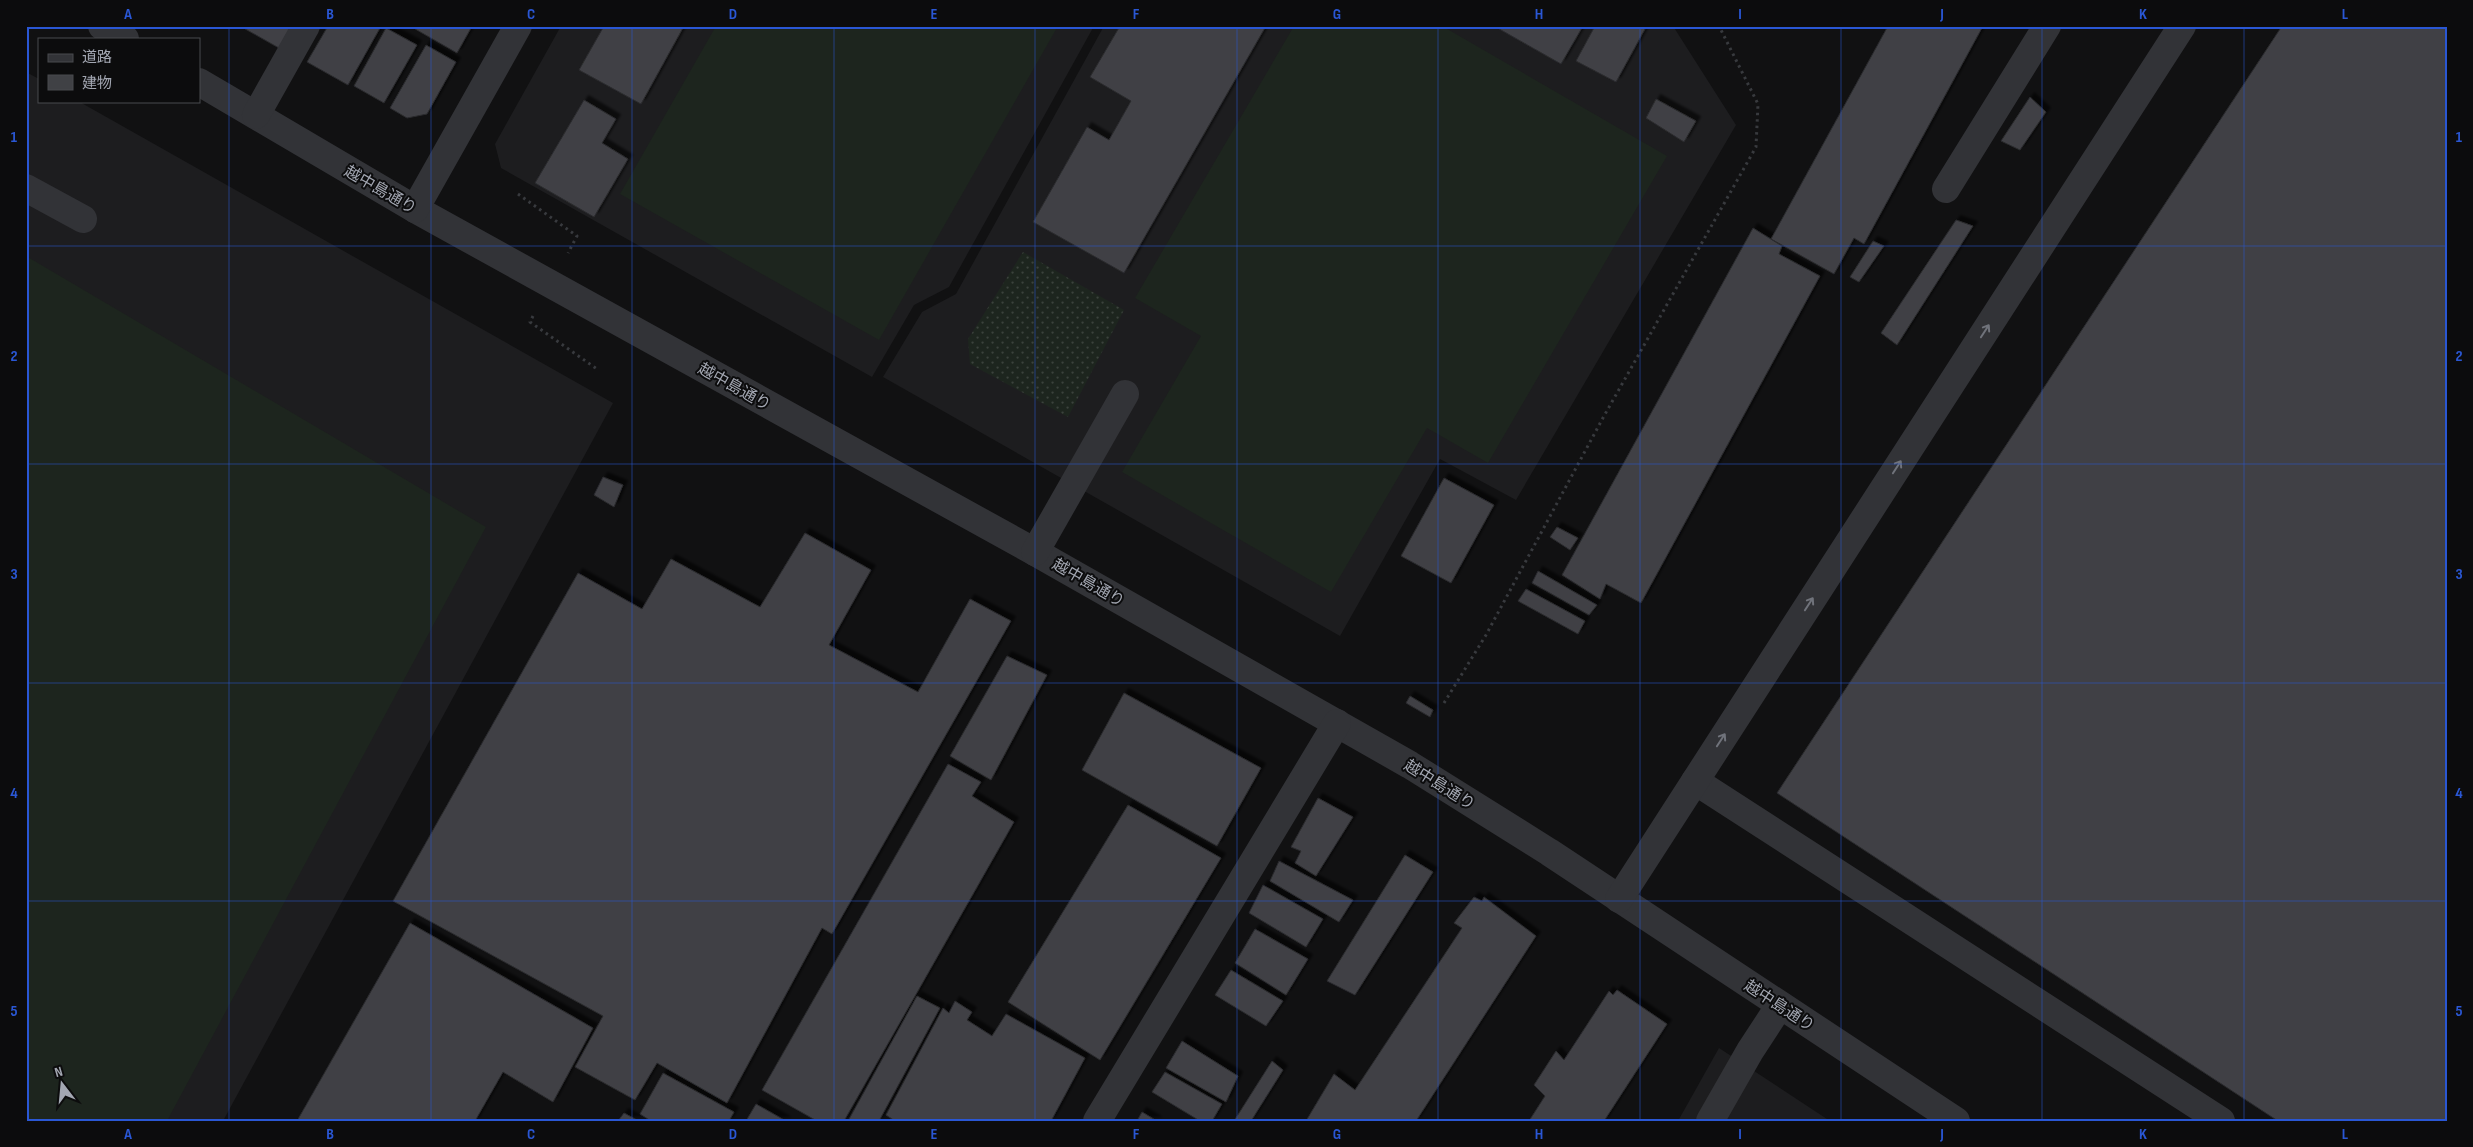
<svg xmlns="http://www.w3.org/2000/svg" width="2473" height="1147" font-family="'Sofia Sans Condensed','Noto Sans JP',sans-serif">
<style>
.built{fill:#1d1d1f}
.grass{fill:url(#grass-dots)}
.pitch{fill:#1d251e}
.building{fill:#404145;stroke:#2b2b2e;filter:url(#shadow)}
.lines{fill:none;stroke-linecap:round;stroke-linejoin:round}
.path{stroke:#383a3e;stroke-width:3;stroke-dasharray:2.5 4;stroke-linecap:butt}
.minor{stroke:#323337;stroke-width:28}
.oneway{stroke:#70737b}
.grid{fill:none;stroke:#2a57d4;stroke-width:1;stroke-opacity:0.55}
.labels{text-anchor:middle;stroke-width:4;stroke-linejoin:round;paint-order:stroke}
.street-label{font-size:16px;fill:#a3a7b2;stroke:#0c0c0d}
.neatline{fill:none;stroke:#2a57d4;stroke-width:2}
.grid-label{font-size:16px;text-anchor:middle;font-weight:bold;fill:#2a57d4}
</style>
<defs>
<pattern id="grass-dots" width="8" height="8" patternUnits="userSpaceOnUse" patternTransform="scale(1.25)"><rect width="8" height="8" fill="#1d251e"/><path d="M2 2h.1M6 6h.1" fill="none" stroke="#3b423c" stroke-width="1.8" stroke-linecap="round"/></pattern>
<filter id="shadow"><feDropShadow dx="4.5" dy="-4.5" stdDeviation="1" flood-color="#0009"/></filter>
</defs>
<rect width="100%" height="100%" fill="#111112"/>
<g class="built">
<polygon points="561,26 1094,26 949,287 914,305 872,377 501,168 495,144"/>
<polygon points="1104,26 1673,26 1736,125 1516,500 1440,459 1340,636 883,377 922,312 956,294"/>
<polygon points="26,72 39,79 39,101 78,101 613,403 223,1121 26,1121"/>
<polygon points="1719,1048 1830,1121 1678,1121"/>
</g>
<polygon class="grass" points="1023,252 1124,310 1068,417 970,364 968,339"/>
<g class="pitch">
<polygon points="716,26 1058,26 879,340 620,194"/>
<polygon points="1294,26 1442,26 1667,156 1488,463 1427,428 1331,592 1122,472 1201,336 1135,298"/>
<polygon points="26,256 486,527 167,1121 26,1121"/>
</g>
<g class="building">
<polygon points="240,26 291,26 279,48"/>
<polygon points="328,26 380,28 348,85 307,62"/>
<polygon points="410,26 469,26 471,28 457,53"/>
<polygon points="604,26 684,26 641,104 579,70"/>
<polygon points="1120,26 1266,26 1124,273 1033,222 1087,127 1109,140 1131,101 1090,77"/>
<polygon points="1494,26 1583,26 1561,64"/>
<polygon points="1595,26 1640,26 1645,29 1616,82 1576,61"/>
<polygon points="1888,26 1983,26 1864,244 1854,238 1834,274 1771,239"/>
<polygon points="2282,26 2447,26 2447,1121 2278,1121 1777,793"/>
<polygon points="386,28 417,45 384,103 354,86"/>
<polygon points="426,45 456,62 427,114 407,118 390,108"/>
<polygon points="2030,97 2046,112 2020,150 2001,141"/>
<polygon points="1656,99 1696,121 1684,142 1646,118"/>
<polygon points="584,100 616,119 602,143 628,159 594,217 535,183"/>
<polygon points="1956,220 1973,226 1897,345 1881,333"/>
<polygon points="1753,228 1782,246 1779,254 1820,276 1641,603 1606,584 1600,599 1562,575"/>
<polygon points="1873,241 1884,246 1859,282 1850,277"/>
<polygon points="603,477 623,485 614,507 594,495"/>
<polygon points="1444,478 1494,505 1451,583 1401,556"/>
<polygon points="1557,527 1578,538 1570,550 1550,537"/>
<polygon points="805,533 871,570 829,645 918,692 970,599 1011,621 832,934 822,928 727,1103 657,1063 635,1100 575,1067 603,1016 393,901 578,573 642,609 671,559 760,607"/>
<polygon points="1538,571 1597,605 1589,615 1532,583"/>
<polygon points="1526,589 1585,621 1578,634 1518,601"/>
<polygon points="1007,656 1047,675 991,780 950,756"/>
<polygon points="1124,693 1261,768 1217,846 1082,770"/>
<polygon points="1410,696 1433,710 1430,717 1406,703"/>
<polygon points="948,764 981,782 972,796 1014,822 844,1121 817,1121 762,1090"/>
<polygon points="1318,798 1353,817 1316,876 1295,863 1301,851 1291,847"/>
<polygon points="1128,805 1221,858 1100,1060 1008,1002"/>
<polygon points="1405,855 1433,872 1355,995 1327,981"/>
<polygon points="1279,861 1353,900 1339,922 1270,881"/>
<polygon points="1263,885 1323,919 1306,947 1249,913"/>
<polygon points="1474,897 1482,901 1484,897 1536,936 1416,1121 1306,1121 1334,1074 1355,1090 1462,928 1454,923"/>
<polygon points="410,923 593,1028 553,1102 503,1072 475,1121 297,1121"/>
<polygon points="1255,929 1308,959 1286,995 1235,963"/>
<polygon points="1231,970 1283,1001 1266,1026 1215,995"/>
<polygon points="1617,990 1667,1024 1604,1121 1529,1121 1545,1096 1534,1085 1556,1051 1564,1060 1609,991 1613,995"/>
<polygon points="917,996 940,1008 879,1121 848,1121"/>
<polygon points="955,1001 972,1012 967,1020 992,1036 1006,1014 1085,1058 1051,1121 895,1121 886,1115 943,1008 949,1013"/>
<polygon points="1182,1041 1238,1076 1226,1102 1166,1068"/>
<polygon points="1272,1061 1283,1070 1251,1121 1234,1121"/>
<polygon points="1165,1072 1222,1104 1212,1121 1200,1121 1152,1092"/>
<polygon points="663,1073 734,1112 729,1121 651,1121 640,1114"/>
<polygon points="756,1104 786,1121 746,1121"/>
<polygon points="1142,1112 1157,1121 1137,1121"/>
<polygon points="624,1113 637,1120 618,1121"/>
</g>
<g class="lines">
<g class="path">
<polyline points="518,194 577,236 568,253"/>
<polyline points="533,316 530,322 597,369"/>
<polyline points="1444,703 1486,635 1604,416 1756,147 1758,104 1719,26"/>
</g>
<g class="minor">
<polyline points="102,26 125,39"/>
<polyline points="199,82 415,209 1035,552 1410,765 1549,852 1956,1121"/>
<polyline points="256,115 306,26"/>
<polyline points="26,188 83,219"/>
<polyline points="1946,189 2047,26"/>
<polyline points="415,209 518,26"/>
<polyline points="1035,552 1125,394"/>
<polyline points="1695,781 2221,1121"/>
<polyline points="1619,899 2182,26"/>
<polyline points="1097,1121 1337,723"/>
<polyline points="1710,1121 1750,1051 1780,1005"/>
</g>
</g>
<defs><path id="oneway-shaft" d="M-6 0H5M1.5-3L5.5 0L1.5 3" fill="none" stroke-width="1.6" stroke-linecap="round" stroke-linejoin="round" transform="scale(1.25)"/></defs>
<g class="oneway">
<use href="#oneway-shaft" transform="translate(1985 331) rotate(-57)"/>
<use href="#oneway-shaft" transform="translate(1897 467) rotate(-57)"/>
<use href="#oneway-shaft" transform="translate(1809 604) rotate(-57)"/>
<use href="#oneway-shaft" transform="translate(1721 740) rotate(-57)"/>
</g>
<path class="grid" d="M229,26V1121M431,26V1121M632,26V1121M834,26V1121M1035,26V1121M1237,26V1121M1438,26V1121M1640,26V1121M1841,26V1121M2042,26V1121M2244,26V1121M26,246H2447M26,464H2447M26,683H2447M26,901H2447"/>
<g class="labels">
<g class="street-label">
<text transform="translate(381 189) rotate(30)" y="6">越中島通り</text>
<text transform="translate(735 386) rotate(29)" y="6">越中島通り</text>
<text transform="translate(1089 582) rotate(30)" y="6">越中島通り</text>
<text transform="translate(1440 784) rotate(32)" y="6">越中島通り</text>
<text transform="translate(1780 1005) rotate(33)" y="6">越中島通り</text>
</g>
</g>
<rect width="2473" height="1147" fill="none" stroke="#0c0c0d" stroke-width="55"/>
<rect x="38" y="38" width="162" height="65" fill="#0c0c0d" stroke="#484a4f"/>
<rect x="48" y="54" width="25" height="8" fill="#323337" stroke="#484a4f"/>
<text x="82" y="62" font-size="15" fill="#a3a7b2">道路</text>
<rect x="48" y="75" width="25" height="15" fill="#404145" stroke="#484a4f"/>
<text x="82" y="88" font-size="15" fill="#a3a7b2">建物</text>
<g transform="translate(62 1084) rotate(344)" stroke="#0c0c0d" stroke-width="4" paint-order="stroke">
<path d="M0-4L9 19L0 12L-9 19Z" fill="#a3a7b2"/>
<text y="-8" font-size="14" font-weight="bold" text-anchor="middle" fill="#a3a7b2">N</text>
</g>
<rect x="28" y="28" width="2418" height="1092" class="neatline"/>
<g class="grid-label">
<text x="128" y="19">A</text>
<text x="330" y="19">B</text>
<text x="531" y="19">C</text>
<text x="733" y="19">D</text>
<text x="934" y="19">E</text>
<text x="1136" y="19">F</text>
<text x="1337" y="19">G</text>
<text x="1539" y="19">H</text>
<text x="1740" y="19">I</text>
<text x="1942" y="19">J</text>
<text x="2143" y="19">K</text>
<text x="2345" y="19">L</text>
<text x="14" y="142">1</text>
<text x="2459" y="142">1</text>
<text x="14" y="361">2</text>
<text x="2459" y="361">2</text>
<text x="14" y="579">3</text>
<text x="2459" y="579">3</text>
<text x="14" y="798">4</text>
<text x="2459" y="798">4</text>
<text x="14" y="1016">5</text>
<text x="2459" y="1016">5</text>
<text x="128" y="1139">A</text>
<text x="330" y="1139">B</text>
<text x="531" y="1139">C</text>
<text x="733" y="1139">D</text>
<text x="934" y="1139">E</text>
<text x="1136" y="1139">F</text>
<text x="1337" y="1139">G</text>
<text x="1539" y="1139">H</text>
<text x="1740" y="1139">I</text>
<text x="1942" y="1139">J</text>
<text x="2143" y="1139">K</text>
<text x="2345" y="1139">L</text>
</g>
</svg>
